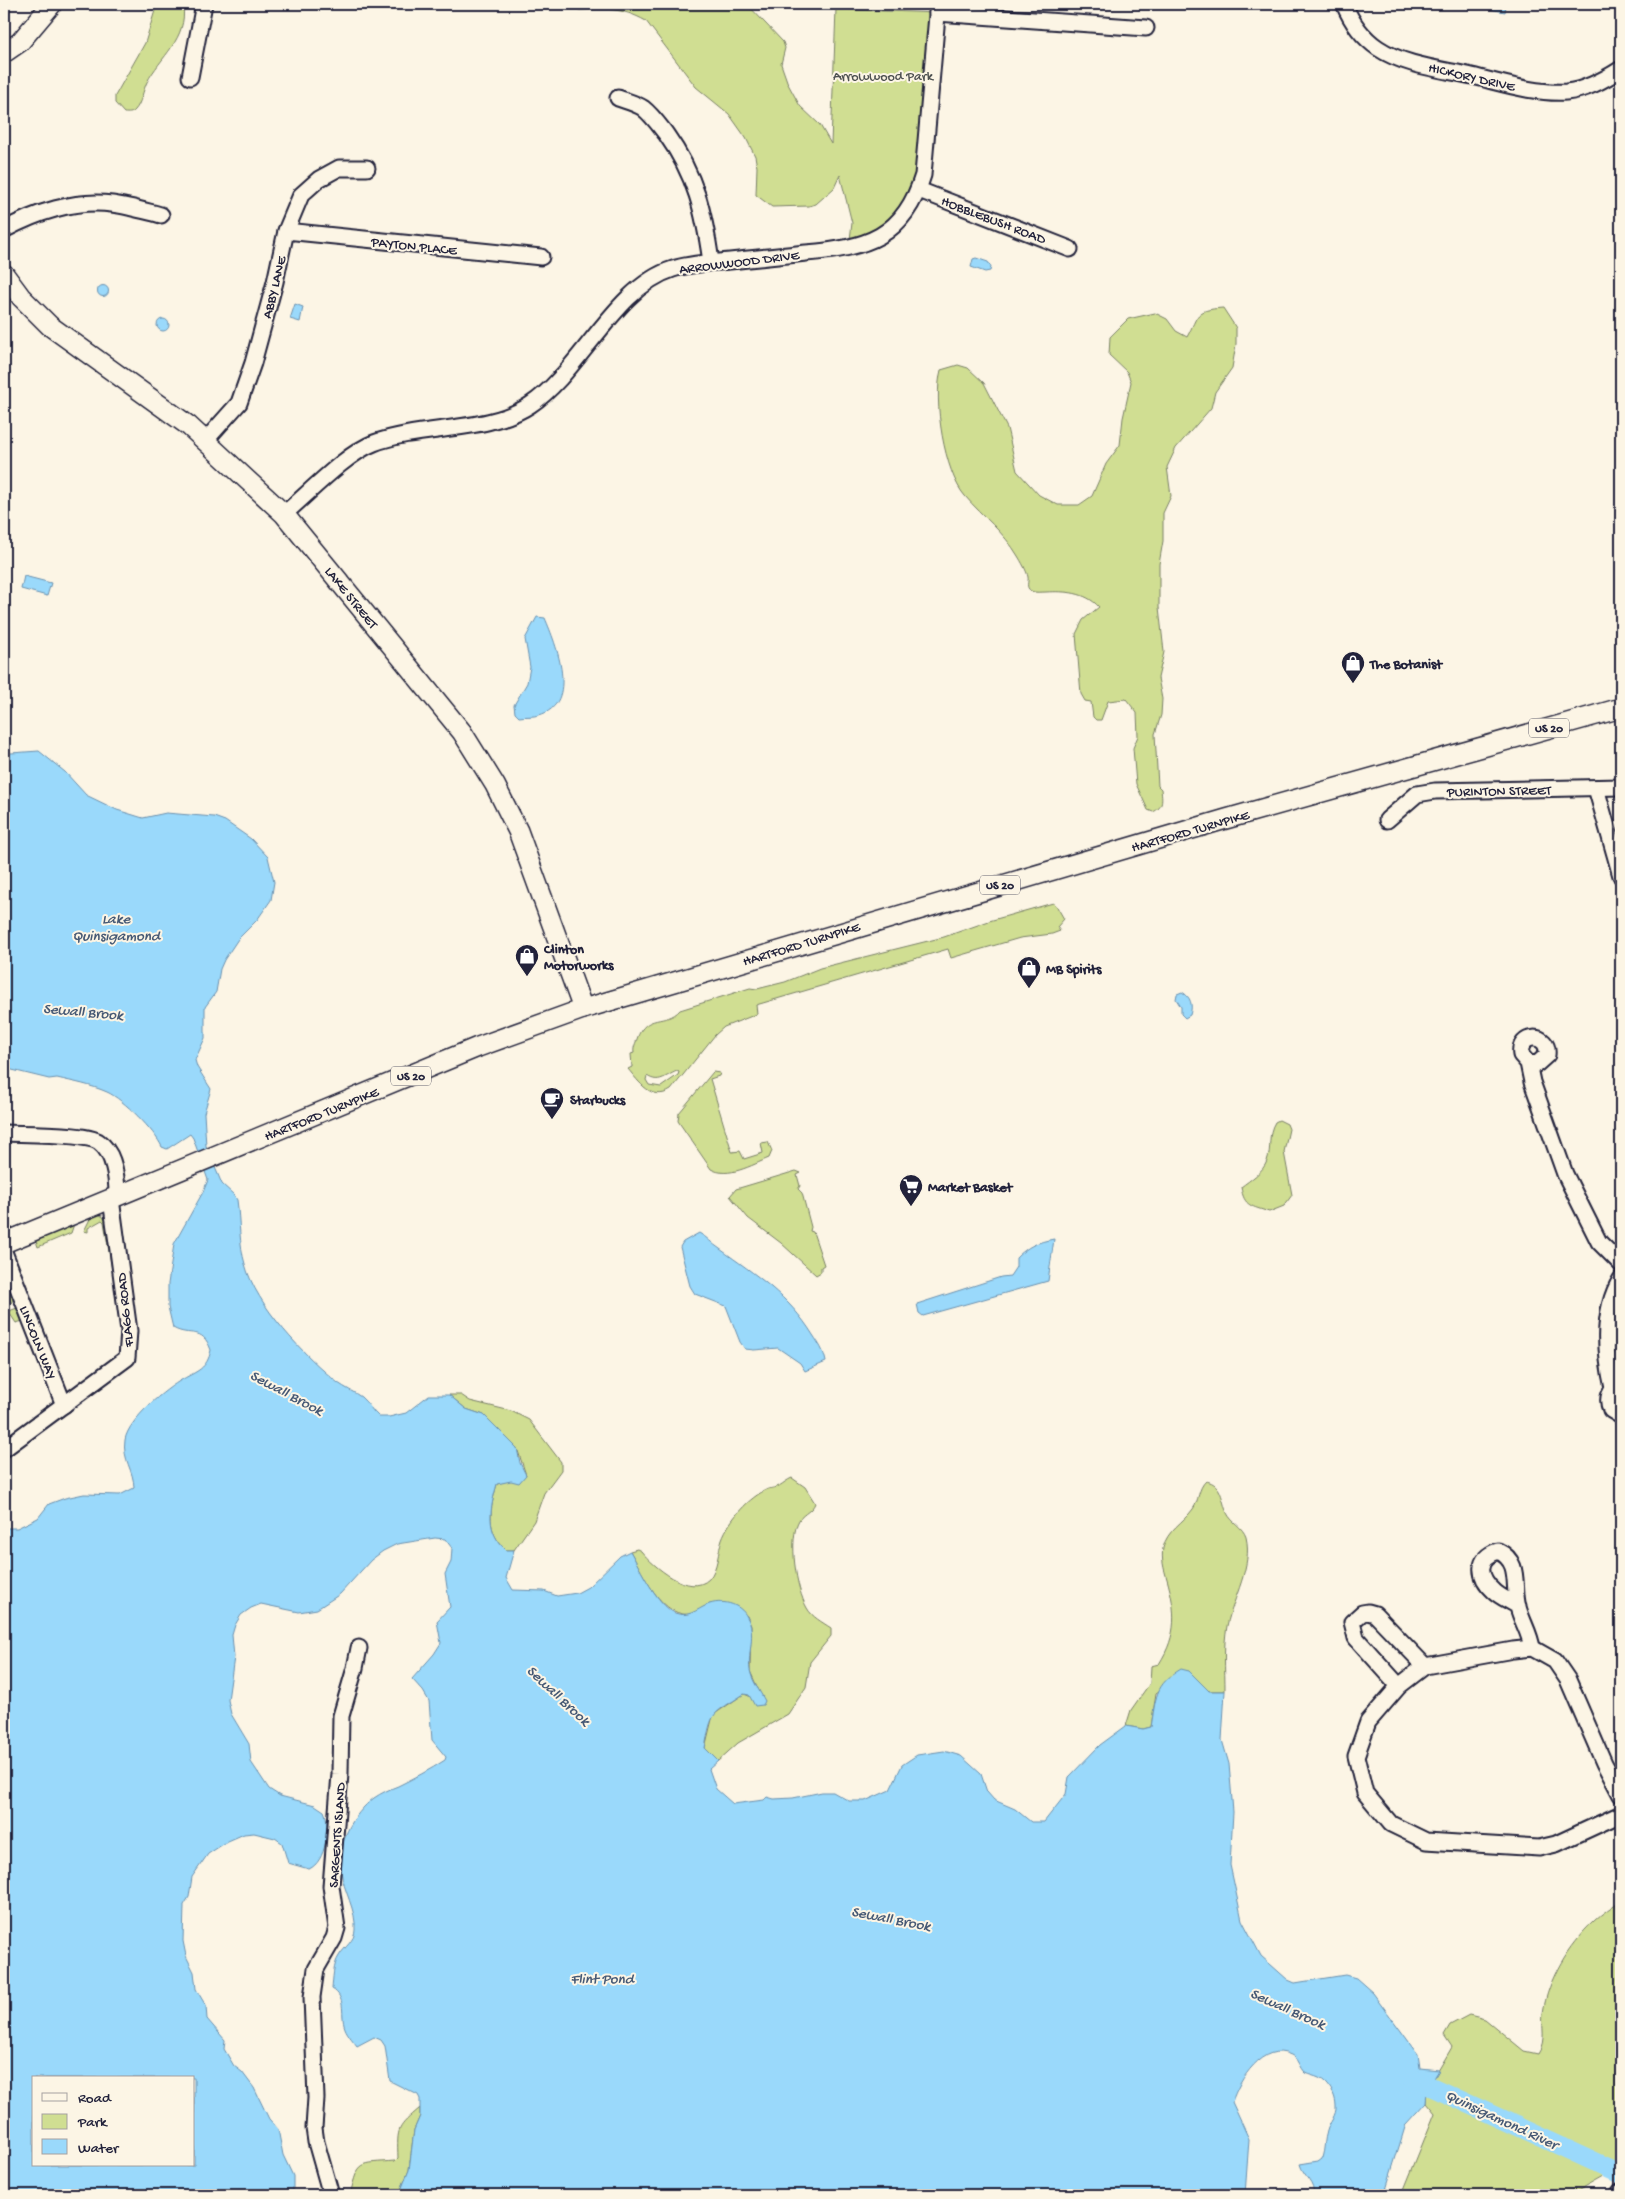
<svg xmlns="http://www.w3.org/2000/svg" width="1625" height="2199" font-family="'Gochi Hand',sans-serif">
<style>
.green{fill:#d0de92;stroke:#798066;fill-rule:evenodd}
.water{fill:#9ad9fb;stroke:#6a90ae;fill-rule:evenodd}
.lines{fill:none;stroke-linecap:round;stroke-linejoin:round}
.river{stroke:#9ad9fb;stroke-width:19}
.minor-casing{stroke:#22223b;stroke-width:19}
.major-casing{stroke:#22223b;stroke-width:22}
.minor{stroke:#fcf5e5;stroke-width:15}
.major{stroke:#fcf5e5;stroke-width:19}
.labels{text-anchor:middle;stroke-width:4;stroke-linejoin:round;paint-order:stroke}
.shield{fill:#fcf5e5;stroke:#63616e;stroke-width:1}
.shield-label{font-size:12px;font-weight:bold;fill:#22223b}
.park-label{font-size:14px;fill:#4e5151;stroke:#fcf5e5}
.street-label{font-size:14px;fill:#22223b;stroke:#fcf5e5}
.poi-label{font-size:14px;font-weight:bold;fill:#22223b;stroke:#fcf5e5;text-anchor:start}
.water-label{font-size:15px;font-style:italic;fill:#465975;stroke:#fcf5e5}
</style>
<rect width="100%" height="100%" fill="#fcf5e5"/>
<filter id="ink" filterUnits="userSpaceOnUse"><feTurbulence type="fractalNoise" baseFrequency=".02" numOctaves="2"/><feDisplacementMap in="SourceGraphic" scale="10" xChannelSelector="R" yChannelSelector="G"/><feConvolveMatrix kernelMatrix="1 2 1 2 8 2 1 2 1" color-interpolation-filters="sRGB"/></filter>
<g filter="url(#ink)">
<g class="green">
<path d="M157,4L183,5C188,39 160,57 147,82C143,90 141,104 135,110C132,114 128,113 124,113L115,103V96L145,43Z"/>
<path d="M571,4H747L783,42L785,48L781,64L788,84L800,106L820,125L831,144L836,9L937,13L928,141L906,212L849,248L852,223L840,175L834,188L816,204L809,206L772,207L756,195L757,167L755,156L746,138L729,114L696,87L646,21C621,7 606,9 579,10Z"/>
<path d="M1223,308L1236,328V344L1232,368L1215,392L1211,408L1176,448L1167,467L1171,496L1163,513V541L1159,564V607L1164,652L1158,678L1162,699L1161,715L1155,734L1158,786L1161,789C1162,800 1164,807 1153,812L1148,810L1136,784L1133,748L1138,736L1137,713L1126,699L1108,701L1101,720H1096L1093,717L1091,702L1085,701L1081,694L1076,634L1083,620L1099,607C1086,592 1065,591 1046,592C1041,592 1035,593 1031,591C1025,587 1029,582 1028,577C1027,571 1021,561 1018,556C1004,532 982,516 965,496C944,472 933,400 941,370L958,365L968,368L984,383L1007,428L1017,471L1039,495L1058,505H1079L1092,496L1106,464L1120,445L1123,418L1131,382L1127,372L1109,355L1110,337L1128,319L1155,313L1167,319L1176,331L1187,337C1199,315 1194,310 1223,308Z"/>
<path d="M1053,903L1056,905L1064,919L1057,927L1060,931L1052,934L1020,938L951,958L948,949L756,1005L757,1014L724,1027L715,1035L671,1090C652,1102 639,1082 628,1069L632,1067L631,1054L634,1053C633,1047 636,1043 637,1039C646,1012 666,1026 680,1010L750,988L757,989L785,982L820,968L944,937L989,921ZM677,1071L679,1072L678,1075L661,1087L649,1085L646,1080L647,1076C659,1084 665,1076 677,1071Z"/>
<path d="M713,1072L720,1073L719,1076L710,1079L732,1152L740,1151L744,1159L763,1153L761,1143L768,1142L772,1151L769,1158C752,1165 728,1179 711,1169L678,1121L679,1113Z"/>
<path d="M1279,1120L1287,1124L1289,1129L1284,1152L1292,1195L1284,1206L1269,1212C1252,1206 1244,1207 1241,1187C1250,1180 1263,1172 1267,1161C1272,1148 1267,1135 1275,1122Z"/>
<polygon points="796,1171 801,1173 797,1175 800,1186 798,1189 802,1193 811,1227 810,1231 813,1232 824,1265 821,1267 821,1272 816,1275 781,1243 748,1218 730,1196 736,1189"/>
<polygon points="98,1214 102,1216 107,1222 115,1270 112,1270 104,1222 102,1220 88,1228 88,1232 84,1231 91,1217"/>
<polygon points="74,1224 71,1233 38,1247 36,1241 38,1238"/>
<polygon points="4,1273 13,1296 13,1300 11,1303 4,1286"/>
<polygon points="17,1308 23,1321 16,1323 10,1314 4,1316 4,1313"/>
<path d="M449,1395H461L470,1401L511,1411L529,1420L561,1462V1470L544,1493L534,1521L514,1550H506C485,1531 490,1509 497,1484L526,1475L517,1448L484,1415L466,1409Z"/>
<path d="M792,1478L805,1487L815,1503C812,1511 804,1513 799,1520C788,1539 796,1589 807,1608C812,1617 822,1622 831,1628V1636L810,1662L806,1687L788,1714L738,1743L718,1761L705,1748L713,1715L744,1694L764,1702L750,1671L751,1626L747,1616C735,1611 720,1600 707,1605C704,1607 701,1610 698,1612C664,1626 643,1573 630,1551L637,1549L641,1551C653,1566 690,1598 709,1579C718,1569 718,1551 722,1539C729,1520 749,1497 768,1489C772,1488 776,1488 779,1486C784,1483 787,1480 792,1478Z"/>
<path d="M1206,1481C1223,1484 1221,1500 1227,1513C1231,1522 1243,1527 1246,1537C1253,1566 1233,1598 1227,1626C1223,1647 1225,1669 1225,1691H1209L1189,1671L1156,1693L1151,1727L1143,1729L1126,1726L1131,1710L1150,1683L1151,1666L1159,1664C1178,1634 1176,1611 1167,1579C1164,1569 1161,1559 1163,1548C1167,1530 1183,1523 1193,1509C1199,1501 1198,1488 1206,1481Z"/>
<path d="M1621,1900V2175L1611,2173L1572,2195H1404L1403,2192L1435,2113L1426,2102L1427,2090L1452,2047L1444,2035L1450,2025L1469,2015L1485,2019L1524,2051L1538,2054C1547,2041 1541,2027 1543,2013C1548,1979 1569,1944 1594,1921C1602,1913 1612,1907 1621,1900Z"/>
<path d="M420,2108V2116L414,2130L409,2170L399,2195H350C359,2159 359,2164 395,2161L398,2158C397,2127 397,2128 420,2108Z"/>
</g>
<g class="water">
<polygon points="1491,4 1506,6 1505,12 1490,9"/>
<polygon points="976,258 988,262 991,267 990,271 985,272 971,267 973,259"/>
<circle cx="103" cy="291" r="5.5"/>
<polygon points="295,304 303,307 300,322 290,319"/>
<circle cx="163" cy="325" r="6"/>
<polygon points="24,576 51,583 47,596 21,589"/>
<path d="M537,617L545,618C556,644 580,704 539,715C533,717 525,716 519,717L515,713L514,705L527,683L530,667L525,639Z"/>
<path d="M4,750L11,753L39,751L65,772L86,795L117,810L143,818L166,813L214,817L225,821L251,839L268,857L274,882L271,900L257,920L238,939L224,960L220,969L216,992L205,1007V1038L195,1060L197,1067L211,1089L204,1113L206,1146L222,1184L234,1195L237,1200C240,1221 239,1244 245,1264C256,1306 305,1356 338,1383C345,1388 354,1392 361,1397C368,1403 372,1411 379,1417H389L406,1413L429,1395H449L466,1409L484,1415L517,1448L520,1463L526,1475L519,1483L511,1481L497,1484C490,1509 485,1531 506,1550H514L506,1578L513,1590L544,1591L557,1596L577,1593L588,1587L620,1556L630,1551C640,1568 657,1605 675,1613C688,1618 696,1610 707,1605C721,1599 740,1603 747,1617C757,1634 747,1652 750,1670C752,1681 760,1691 765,1701L763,1705L755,1706L749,1695L744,1694C712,1715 712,1709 705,1748L718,1761L709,1769L716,1789L733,1804L764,1800L767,1797L774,1799L793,1798L822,1792H833L849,1801H865L890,1790L902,1765L917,1755L944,1751L961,1756L981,1774L987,1792L994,1800L1015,1809L1031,1822H1044L1066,1794L1069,1777L1100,1745L1126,1726L1143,1729L1151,1727C1156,1698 1154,1685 1181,1669L1189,1671L1209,1691H1225L1222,1740L1229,1764L1233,1812L1230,1865L1242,1920L1261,1956L1288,1980L1295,1983L1345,1975L1356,1978L1373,1993L1418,2054L1420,2068L1439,2070L1427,2090L1426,2102L1406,2124L1385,2192L1379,2195H1313C1316,2182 1303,2176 1300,2164L1318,2161L1322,2158C1325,2149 1324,2140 1327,2131C1329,2123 1337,2115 1336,2106C1336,2096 1329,2082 1319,2078C1315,2076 1309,2075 1305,2073C1299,2068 1298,2058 1291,2055C1263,2041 1239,2080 1232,2102L1249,2139L1245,2195H399L409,2170L414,2130L420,2116V2099L418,2095L390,2081L385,2046L381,2040L374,2037L357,2046C352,2039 346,2033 344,2025C341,2012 346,1997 332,1989C333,1979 333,1965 339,1956C344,1947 355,1941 355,1930C357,1911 343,1890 341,1871C336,1844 353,1814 374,1798C381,1793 390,1789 398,1786C414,1778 430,1770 445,1760L446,1757L432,1740L429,1701L423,1691L412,1679L434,1654L441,1643L437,1621L450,1607L445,1574L451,1562L452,1548L445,1539L435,1538L397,1544L383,1551L371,1560L340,1594L317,1609L299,1612L261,1604L251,1608L241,1615L235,1625L232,1635L234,1657L228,1700L231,1714L249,1744L251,1762L269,1789L280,1796L315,1805L324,1811C331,1826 326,1862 309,1869L288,1863L282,1843L275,1838L254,1833L244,1834L228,1841L208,1854L192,1877L189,1897L184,1905L183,1941L186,1956L194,1972L196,1989L206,2006L207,2019L225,2040L224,2049L234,2066L242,2072L254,2088L269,2119L278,2129L283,2155L293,2176V2195H4V1528H17L38,1518L49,1504L65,1498L84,1494L120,1495L134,1488C134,1470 122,1460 125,1440C128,1420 165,1389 183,1379C197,1371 207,1369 211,1350C202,1325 190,1338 173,1328L168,1307V1284L174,1244L203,1192L208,1180L193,1138L190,1134L167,1149L162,1147C155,1131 123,1099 107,1092C91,1085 74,1082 57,1078L49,1079L4,1068ZM34,2078H194V2165H34Z"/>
<path d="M1182,992C1191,997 1193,1005 1190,1015L1185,1018L1181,1014V1007L1176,999L1177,994Z"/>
<path d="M699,1233C707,1237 712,1244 720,1249C756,1275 789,1296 813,1335C819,1344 824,1351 826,1362L805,1371L800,1363L778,1348L754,1350L745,1349L740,1342L726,1306L695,1294L690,1286L680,1247L683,1242Z"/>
<path d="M1054,1239L1048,1281L923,1316L919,1313L917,1304L1001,1277L1010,1276L1016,1267V1258C1028,1246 1037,1242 1054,1239Z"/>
</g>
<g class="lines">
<polyline class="river" points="1408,2076 1621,2174"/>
<g class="minor-casing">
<g id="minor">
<path d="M1344,4C1351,21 1362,37 1378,48C1405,66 1441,69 1472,76C1502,83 1535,94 1566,92C1586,90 1604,80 1621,69"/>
<polyline points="937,13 1146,28"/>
<polyline points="190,77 204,4"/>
<path d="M618,98C626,101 635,103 643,108C652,115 659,125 666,134C696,176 704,212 711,262"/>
<polyline points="919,190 1070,249"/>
<path d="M4,230C35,213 75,199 112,204C128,206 145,211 161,215"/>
<polyline points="286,231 541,257"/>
<polyline points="206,440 239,403 253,363 275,282 286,231 301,195 319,179 339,168 367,168"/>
<path d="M284,514C308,494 347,453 374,443C421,425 488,433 530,405C580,372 615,287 673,269C691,263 711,263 730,261C755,258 781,256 806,253C866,248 904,238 923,175L938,4"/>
<polyline points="1596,788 1621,876"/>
<polyline points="1387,820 1417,794 1435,791 1621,787"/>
<path d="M1528,1063L1537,1064L1547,1055C1550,1032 1517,1033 1521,1055L1528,1063L1532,1082L1565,1174L1599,1242L1621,1264"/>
<path d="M4,1133C22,1134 87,1133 99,1142C114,1153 117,1178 117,1195"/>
<polyline points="4,1252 64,1405"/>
<path d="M1621,1385C1609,1389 1606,1399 1611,1410L1621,1416"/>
<path d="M1613,1388C1605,1353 1602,1310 1621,1279"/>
<polyline points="4,1449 127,1358 129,1331 111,1199"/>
<path d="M1518,1606C1510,1601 1500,1597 1494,1591C1478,1577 1476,1558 1498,1551C1522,1562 1512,1587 1518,1607C1522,1622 1530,1633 1532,1648"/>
<polyline points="1399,1686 1356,1638 1352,1622 1362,1613 1368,1612 1375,1614 1425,1666"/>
<polyline points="1621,1795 1604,1763 1568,1680 1555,1661 1532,1648 1513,1650 1425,1666 1399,1686 1368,1722 1356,1756 1365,1793 1391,1824 1426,1841 1539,1848 1556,1844 1621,1814"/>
<polyline points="331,2195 316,2142 314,2128 316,2098 312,1997 316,1969 334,1938 337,1928 331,1886 340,1774 341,1716 355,1668 359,1648"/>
<polyline points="1618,2195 1621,2191"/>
</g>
</g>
<g class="major-casing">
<g id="major">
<polyline points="4,53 20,42 52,4"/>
<polyline points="4,274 21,297 50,326 189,426 284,514 462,732 495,785 518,831 583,1009"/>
<polyline points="4,1243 478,1047 583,1009 1226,819 1621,708"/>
</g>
</g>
<use href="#minor" class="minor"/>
<use href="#major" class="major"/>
</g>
</g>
<defs>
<g id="shop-pin" transform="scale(1.25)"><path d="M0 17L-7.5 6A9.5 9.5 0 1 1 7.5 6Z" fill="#22223b" stroke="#fcf5e5"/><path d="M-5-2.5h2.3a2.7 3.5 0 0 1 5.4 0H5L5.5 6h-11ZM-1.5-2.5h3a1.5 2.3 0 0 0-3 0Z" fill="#fff"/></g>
<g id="cafe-pin" transform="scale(1.25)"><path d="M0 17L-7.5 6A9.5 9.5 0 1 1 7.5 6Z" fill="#22223b" stroke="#fcf5e5"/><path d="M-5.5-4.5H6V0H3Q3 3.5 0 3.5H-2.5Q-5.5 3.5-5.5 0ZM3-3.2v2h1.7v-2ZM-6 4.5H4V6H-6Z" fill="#fff"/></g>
<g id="supermarket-pin" transform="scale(1.25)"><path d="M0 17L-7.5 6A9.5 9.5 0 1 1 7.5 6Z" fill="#22223b" stroke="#fcf5e5"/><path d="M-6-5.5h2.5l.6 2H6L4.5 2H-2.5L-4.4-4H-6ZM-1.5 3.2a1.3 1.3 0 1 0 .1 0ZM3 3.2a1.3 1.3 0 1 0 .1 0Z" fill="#fff"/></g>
</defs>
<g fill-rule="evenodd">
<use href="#shop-pin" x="1353" y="663"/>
<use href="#shop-pin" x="527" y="956"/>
<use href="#shop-pin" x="1029" y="968"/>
<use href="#cafe-pin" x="552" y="1099"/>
<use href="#supermarket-pin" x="911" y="1186"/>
</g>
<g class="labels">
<g class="shield">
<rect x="1529" y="718.5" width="40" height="19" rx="4"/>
<rect x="980" y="875.5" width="40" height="19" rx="4"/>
<rect x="391" y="1066.5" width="40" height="19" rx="4"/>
</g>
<g class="shield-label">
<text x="1549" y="732">US 20</text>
<text x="1000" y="889">US 20</text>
<text x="411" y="1080">US 20</text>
</g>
<g class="park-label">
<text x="883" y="80">Arrowwood Park</text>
</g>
<g class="street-label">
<text transform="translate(1472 76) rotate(13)" y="5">HICKORY DRIVE</text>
<text transform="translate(994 219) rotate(21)" y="5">HOBBLEBUSH ROAD</text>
<text transform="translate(414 245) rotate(6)" y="5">PAYTON PLACE</text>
<text transform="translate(739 261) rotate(-7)" y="5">ARROWWOOD DRIVE</text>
<text transform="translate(273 287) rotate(-76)" y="5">ABBY LANE</text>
<text transform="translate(352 597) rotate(51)" y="5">LAKE STREET</text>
<text transform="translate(1499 790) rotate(-1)" y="5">PURINTON STREET</text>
<text transform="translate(1190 830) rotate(-16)" y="5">HARTFORD TURNPIKE</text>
<text transform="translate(801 943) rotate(-17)" y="5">HARTFORD TURNPIKE</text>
<text transform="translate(321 1113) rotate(-22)" y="5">HARTFORD TURNPIKE</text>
<text transform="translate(124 1310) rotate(-96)" y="5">FLAGG ROAD</text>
<text transform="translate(39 1342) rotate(68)" y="5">LINCOLN WAY</text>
<text transform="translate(336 1835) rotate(-86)" y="5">SARGENTS ISLAND</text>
</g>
<g class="poi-label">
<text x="1370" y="668">The Botanist</text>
<text x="544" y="953">Clinton<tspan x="544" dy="16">Motorworks</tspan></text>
<text x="1046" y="973">MB Spirits</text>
<text x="570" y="1104">Starbucks</text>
<text x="928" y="1191">Market Basket</text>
</g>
<g class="water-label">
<text x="116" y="923">Lake<tspan x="116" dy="17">Quinsigamond</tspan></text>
<text transform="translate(83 1011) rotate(5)" y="5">Sewall Brook</text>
<text transform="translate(287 1392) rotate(28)" y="5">Sewall Brook</text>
<text transform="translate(559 1695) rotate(43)" y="5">Sewall Brook</text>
<text transform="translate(891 1918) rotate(11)" y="5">Sewall Brook</text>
<text x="602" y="1983">Flint Pond</text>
<text transform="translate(1288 2008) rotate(24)" y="5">Sewall Brook</text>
<text transform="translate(1502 2119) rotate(25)" y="5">Quinsigamond River</text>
</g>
</g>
<rect width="1625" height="2199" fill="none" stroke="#fcf5e5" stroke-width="20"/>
<rect x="10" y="10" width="1605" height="2179" fill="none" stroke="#22223b" stroke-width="2" filter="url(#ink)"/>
<rect x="32" y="2076" width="162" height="90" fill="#fcf5e5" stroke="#a5a1a1"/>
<rect x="42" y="2093" width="25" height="8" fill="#fcf5e5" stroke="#a5a1a1"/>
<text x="78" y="2102" font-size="15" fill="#22223b">Road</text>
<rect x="42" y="2114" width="25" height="15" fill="#d0de92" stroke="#a5a1a1"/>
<text x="78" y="2126" font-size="15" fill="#22223b">Park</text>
<rect x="42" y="2139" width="25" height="15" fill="#9ad9fb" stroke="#a5a1a1"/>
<text x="78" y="2152" font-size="15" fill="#22223b">Water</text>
</svg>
